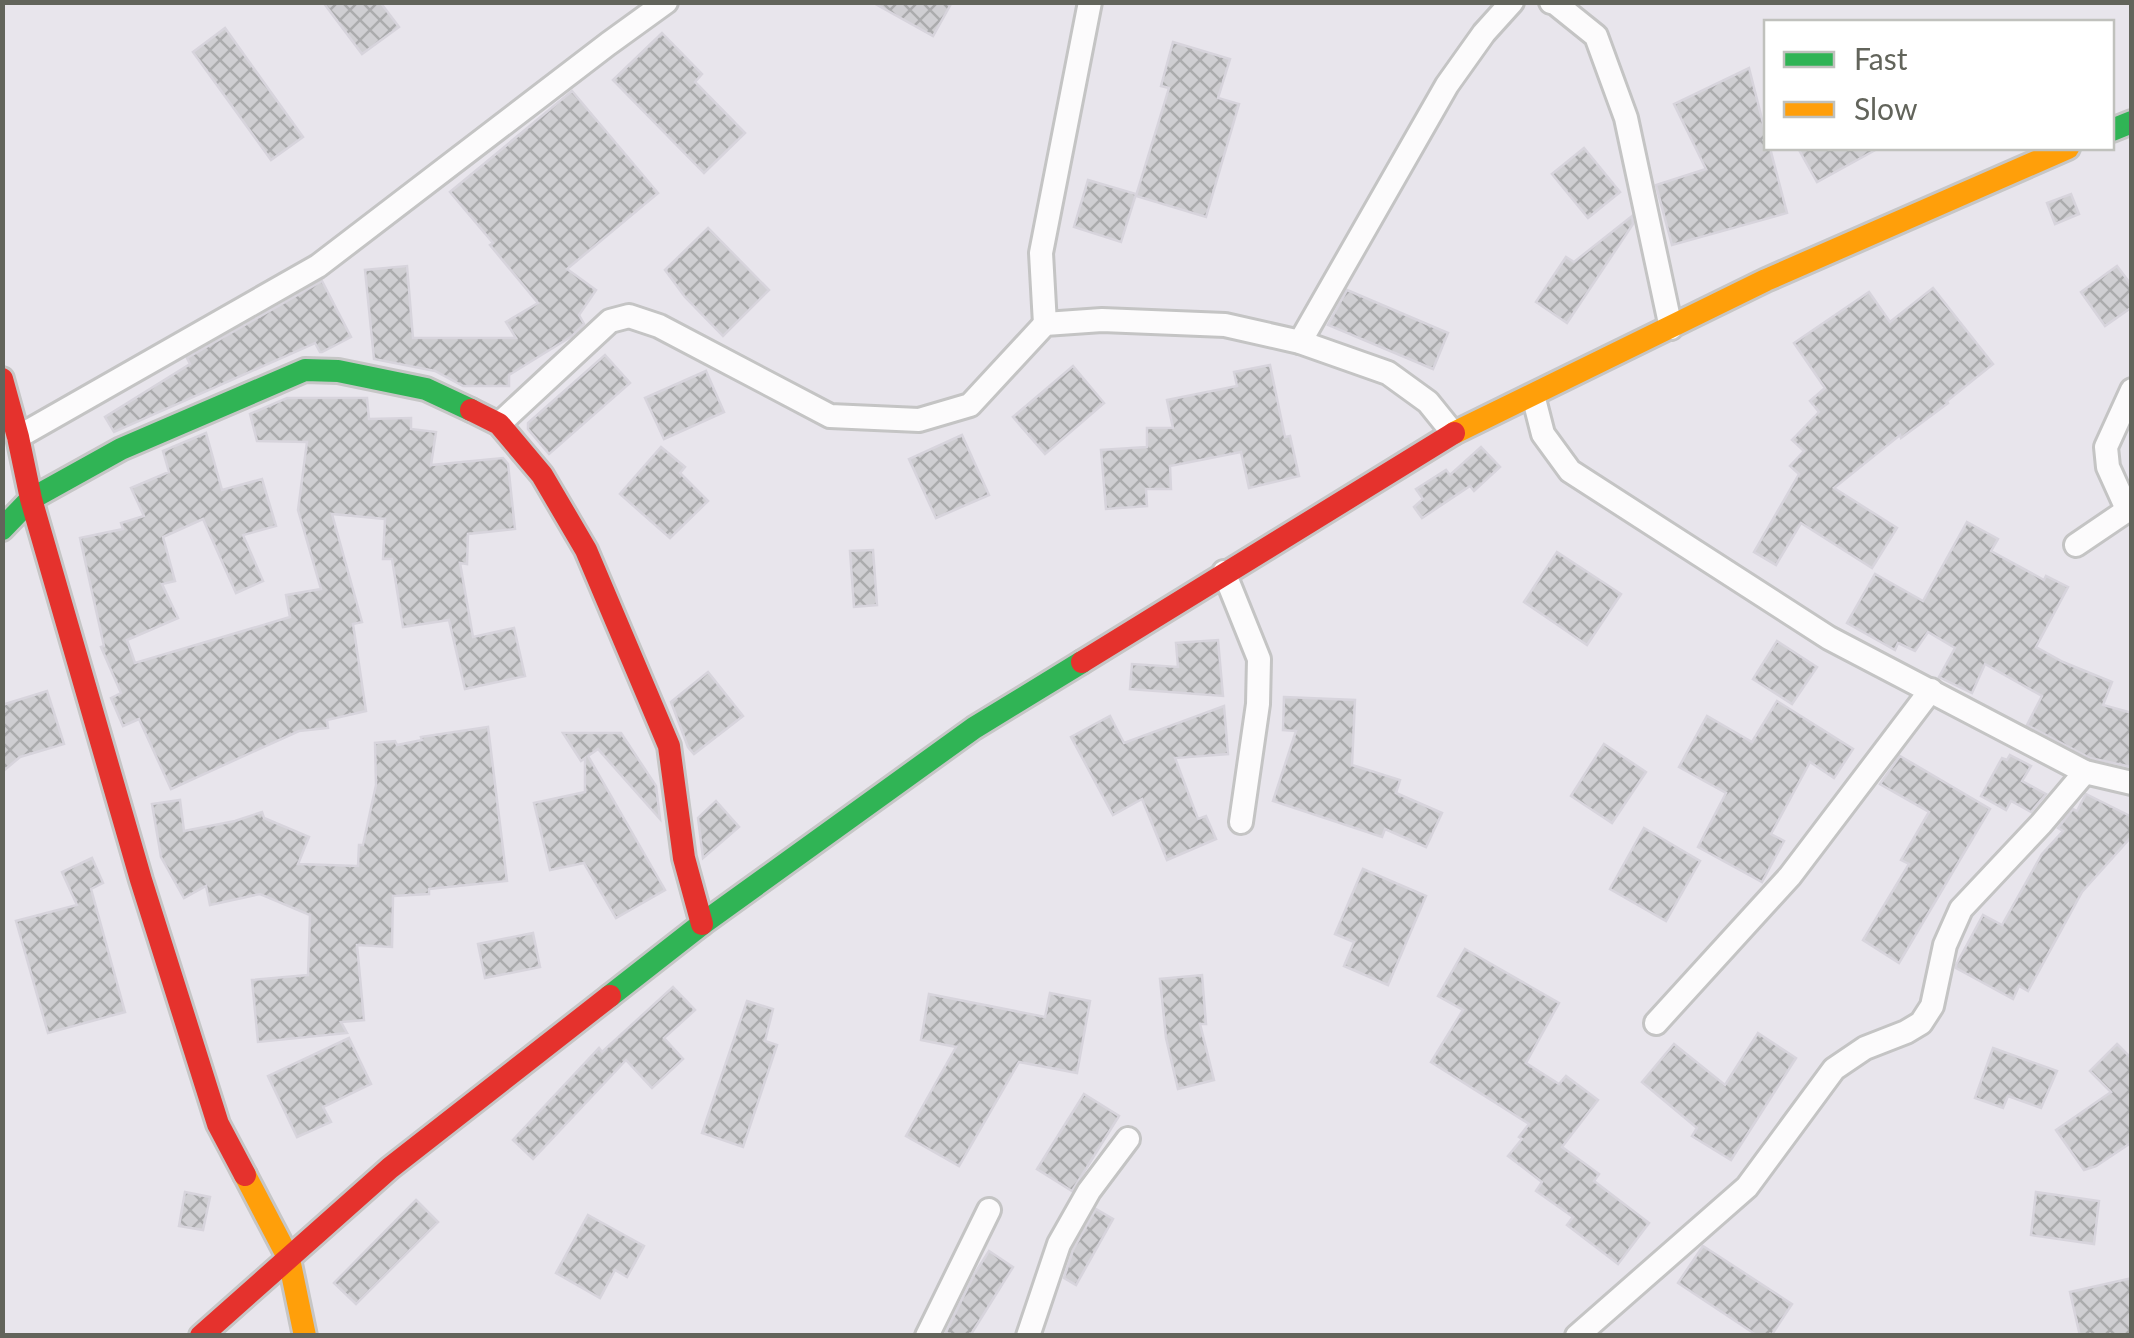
<svg xmlns="http://www.w3.org/2000/svg" width="2134" height="1338" font-family="Lato,sans-serif">
<style>
.building{fill:url(#building-cross-hatch);stroke:#d7d4dc;stroke-width:2.5}
.lines{fill:none;stroke-linecap:round;stroke-linejoin:round}
.street-casing{stroke:#c4c4c4;stroke-width:28}
.fast-casing{stroke:#c6c6c6;stroke-width:28}
.slow-casing{stroke:#c6c6c6;stroke-width:28}
.jam-casing{stroke:#c6c6c6;stroke-width:28}
.street{stroke:#fcfbfc;stroke-width:22}
.fast{stroke:#30b455;stroke-width:22}
.slow{stroke:#ff9f0a;stroke-width:22}
.jam{stroke:#e5322d;stroke-width:22}
</style>
<defs>
<pattern id="building-cross-hatch" width="8" height="8" patternUnits="userSpaceOnUse" patternTransform="scale(2.5)"><rect width="8" height="8" fill="#cfced2"/><path d="M0 0l8 8M0 8l8-8" fill="none" stroke="#ababad"/></pattern>
</defs>
<rect width="100%" height="100%" fill="#e8e5ec"/>
<g class="building">
<polygon points="323,2 380,2 399,27 362,54"/>
<polygon points="872,2 952,2 933,36"/>
<polygon points="225,28 303,137 271,160 193,52"/>
<polygon points="662,33 702,74 695,82 745,133 704,173 613,80"/>
<polygon points="1173,42 1230,59 1218,98 1239,104 1206,217 1136,196 1169,88 1161,86"/>
<polygon points="1749,68 1766,135 1766,148 1770,148 1787,213 1672,245 1656,185 1706,169 1674,104"/>
<polygon points="572,91 658,193 567,269 596,290 579,315 584,324 572,336 509,375 509,386 463,386 435,371 374,359 365,270 407,266 413,338 516,338 506,322 538,303 490,245 493,243 450,192"/>
<polygon points="1584,148 1620,192 1588,218 1552,174"/>
<polygon points="1798,148 1879,148 1817,182"/>
<polygon points="1088,180 1136,194 1121,242 1074,227"/>
<polygon points="2071,194 2079,214 2055,224 2047,203"/>
<polygon points="1632,216 1633,224 1567,323 1536,302 1566,257 1574,262"/>
<polygon points="708,228 769,290 723,336 685,297 665,270"/>
<polygon points="2117,266 2132,286 2132,307 2105,326 2081,292"/>
<polygon points="322,281 351,337 322,352 320,352 315,343 114,432 105,417 190,364 187,358"/>
<polygon points="1933,288 1993,364 1947,401 1948,403 1901,438 1900,435 1834,488 1897,528 1872,568 1801,523 1776,565 1754,552 1799,474 1790,466 1804,451 1792,440 1819,412 1810,401 1825,388 1794,343 1869,292 1890,322"/>
<polygon points="1347,290 1448,333 1433,369 1328,325"/>
<polygon points="605,355 630,383 549,454 528,429 528,423"/>
<polygon points="1270,365 1285,437 1290,436 1299,476 1249,488 1241,452 1170,466 1171,489 1146,489 1147,506 1106,509 1101,450 1147,447 1147,428 1173,428 1167,400 1237,386 1234,372"/>
<polygon points="1073,366 1104,403 1045,454 1013,417"/>
<polygon points="706,371 724,412 664,439 645,398"/>
<polygon points="287,398 367,398 369,419 411,418 411,429 436,432 431,465 503,458 508,464 515,529 468,534 467,564 460,563 473,637 514,628 525,676 465,689 449,620 403,627 392,559 383,559 385,519 332,514 362,622 353,624 366,711 327,720 328,728 299,731 171,789 139,719 123,726 111,698 121,693 101,647 104,646 80,538 123,529 121,523 144,516 131,488 169,472 163,451 206,433 222,490 262,479 276,526 243,535 263,581 236,593 203,519 163,537 175,581 162,584 178,618 127,640 135,663 290,617 286,595 321,589 298,510 307,442 257,441 250,414"/>
<polygon points="962,435 989,495 936,518 909,459"/>
<polygon points="661,447 685,467 680,473 708,501 670,538 620,494"/>
<polygon points="1481,447 1500,467 1474,491 1470,486 1422,518 1414,507 1423,499 1416,489 1446,470 1450,475"/>
<polygon points="1967,522 1998,539 1991,551 2044,580 2046,576 2068,587 2036,647 2063,662 2112,682 2103,705 2132,713 2132,767 2090,758 2027,725 2042,696 1985,664 1972,693 1939,677 1955,648 1928,632 1915,651 1898,643 1895,650 1847,623 1875,574 1923,601"/>
<polygon points="873,550 877,605 854,607 850,551"/>
<polygon points="1557,552 1621,594 1587,645 1524,602"/>
<polygon points="1218,640 1223,696 1130,689 1132,664 1178,667 1176,643"/>
<polygon points="1777,641 1817,667 1792,704 1753,679"/>
<polygon points="708,672 743,716 694,754 688,747 671,702"/>
<polygon points="47,691 64,744 20,757 2,772 2,705"/>
<polygon points="1284,697 1355,700 1352,765 1400,780 1396,793 1442,813 1426,847 1385,829 1382,837 1273,801 1296,731 1283,730"/>
<polygon points="1777,701 1853,749 1834,778 1810,762 1771,834 1784,841 1762,882 1698,847 1726,793 1679,767 1707,716 1752,742"/>
<polygon points="1224,706 1228,754 1175,758 1198,819 1206,816 1216,839 1167,860 1142,799 1113,815 1071,737 1110,716 1124,743"/>
<polygon points="488,727 507,881 429,889 429,894 393,896 392,947 357,945 364,1020 341,1022 347,1033 258,1042 252,980 308,975 310,915 260,894 210,905 206,886 184,898 161,857 152,804 180,800 184,831 235,821 262,812 264,818 309,837 298,864 358,866 359,845 363,845 376,785 375,743 395,741 397,745 422,740 421,737"/>
<polygon points="563,733 621,733 656,786 660,819 598,749 588,756 665,890 616,918 584,863 550,870 534,803 585,792 585,758 581,761"/>
<polygon points="1604,744 1646,772 1612,823 1571,796"/>
<polygon points="2010,755 2031,766 2022,781 2046,794 2031,812 2011,801 2006,810 1981,796 2002,758 2007,760"/>
<polygon points="1900,756 1990,809 1899,963 1863,940 1909,864 1901,860 1929,812 1880,784"/>
<polygon points="2086,794 2132,817 2132,836 2082,892 2028,991 2019,986 2013,999 1956,968 1956,965 1983,915 2002,925 2042,854 2063,831 2058,828 2073,809 2077,811"/>
<polygon points="716,801 739,827 703,858 698,818"/>
<polygon points="1644,828 1700,861 1666,921 1610,889"/>
<polygon points="92,858 103,883 91,889 125,1012 48,1033 16,921 77,905 62,872"/>
<polygon points="1363,869 1426,896 1388,985 1344,966 1354,942 1335,934"/>
<polygon points="533,933 540,967 485,978 478,944"/>
<polygon points="1465,949 1559,1003 1526,1063 1559,1084 1566,1076 1598,1100 1562,1147 1599,1174 1594,1181 1649,1223 1618,1264 1567,1225 1573,1217 1536,1191 1542,1182 1508,1156 1522,1139 1519,1137 1529,1124 1431,1062 1463,1010 1438,996"/>
<polygon points="1202,975 1206,1024 1200,1024 1214,1080 1178,1089 1166,1038 1160,979"/>
<polygon points="673,987 695,1010 664,1038 683,1059 652,1088 626,1060 533,1159 513,1140 599,1048 602,1052"/>
<polygon points="1050,993 1090,1001 1077,1073 1019,1062 959,1166 906,1136 956,1047 921,1040 929,994 1045,1017"/>
<polygon points="747,1001 773,1009 765,1041 777,1045 743,1147 702,1133"/>
<polygon points="1758,1033 1796,1058 1731,1160 1692,1136 1697,1128 1642,1082 1674,1044 1725,1085"/>
<polygon points="349,1038 371,1084 323,1107 331,1122 297,1137 268,1076"/>
<polygon points="2117,1044 2132,1059 2132,1142 2096,1166 2084,1170 2056,1130 2111,1092 2090,1071"/>
<polygon points="1993,1048 2057,1071 2041,1108 2008,1096 2003,1108 1975,1098"/>
<polygon points="1084,1094 1119,1116 1072,1191 1037,1169"/>
<polygon points="185,1192 210,1197 203,1230 179,1226"/>
<polygon points="2036,1192 2099,1201 2094,1244 2031,1235"/>
<polygon points="416,1200 438,1222 356,1304 334,1283"/>
<polygon points="1096,1209 1113,1219 1076,1285 1064,1278 1073,1250"/>
<polygon points="588,1215 644,1246 627,1277 615,1270 600,1298 556,1273"/>
<polygon points="1703,1246 1792,1304 1771,1336 1758,1336 1678,1283"/>
<polygon points="989,1251 1013,1267 970,1336 952,1336 946,1332 975,1273"/>
<polygon points="2132,1278 2132,1336 2080,1336 2070,1292"/>
</g>
<g class="lines">
<g class="street-casing">
<g id="street">
<polyline points="1551,2 1555,3 1596,36 1626,118 1671,328"/>
<polyline points="1045,324 1041,253 1090,2"/>
<polyline points="1300,342 1447,85 1484,33 1512,2"/>
<polyline points="1533,395 1543,434 1570,471 1829,638 2085,772 2132,783"/>
<polyline points="499,424 610,321 629,316 659,326 830,416 919,420 970,405 1045,324 1102,320 1225,325 1300,342 1388,373 1428,402 1453,433"/>
<polyline points="18,437 318,266 608,44 666,2"/>
<polyline points="2127,509 2108,467 2106,447 2132,390"/>
<polyline points="2076,545 2132,507"/>
<polyline points="1224,572 1259,659 1258,704 1241,822"/>
<polyline points="1656,1023 1790,876 1931,690"/>
<polyline points="927,1336 989,1210"/>
<polyline points="1028,1336 1059,1244 1089,1191 1128,1139"/>
<polyline points="1577,1336 1747,1187 1834,1069 1865,1048 1906,1032 1921,1023 1932,1006 1945,945 1961,909 2041,824 2085,772"/>
</g>
</g>
<g class="fast-casing">
<g id="fast">
<polyline points="2112,130 2132,122"/>
<polyline points="2,529 31,499 121,449 305,370 338,371 426,389 471,410"/>
<polyline points="610,996 702,924 974,728 1082,662"/>
</g>
</g>
<g class="slow-casing">
<g id="slow">
<polyline points="1454,433 1766,280 2068,148"/>
<polyline points="245,1175 289,1259 305,1336"/>
</g>
</g>
<g class="jam-casing">
<g id="jam">
<polyline points="2,379 18,437 31,499 141,880 218,1124 245,1175"/>
<polyline points="471,410 499,424 542,475 586,550 669,746 684,858 702,924"/>
<polyline points="1082,662 1454,433"/>
<polyline points="201,1336 390,1168 610,996"/>
</g>
</g>
<use href="#street" class="street"/>
<use href="#fast" class="fast"/>
<use href="#slow" class="slow"/>
<use href="#jam" class="jam"/>
</g>
<rect width="2134" height="1338" fill="none" stroke="#62645b" stroke-width="10"/>
<rect x="1764" y="20" width="350" height="130" fill="#ffffff" stroke="#c0c1bd" stroke-width="2.5"/>
<rect x="1784" y="52" width="50" height="15" fill="#30b455" stroke="#c0c1bd" stroke-width="2.5"/>
<text x="1854" y="70" font-size="30" fill="#62645b">Fast</text>
<rect x="1784" y="102" width="50" height="15" fill="#ff9f0a" stroke="#c0c1bd" stroke-width="2.5"/>
<text x="1854" y="120" font-size="30" fill="#62645b">Slow</text>
</svg>
